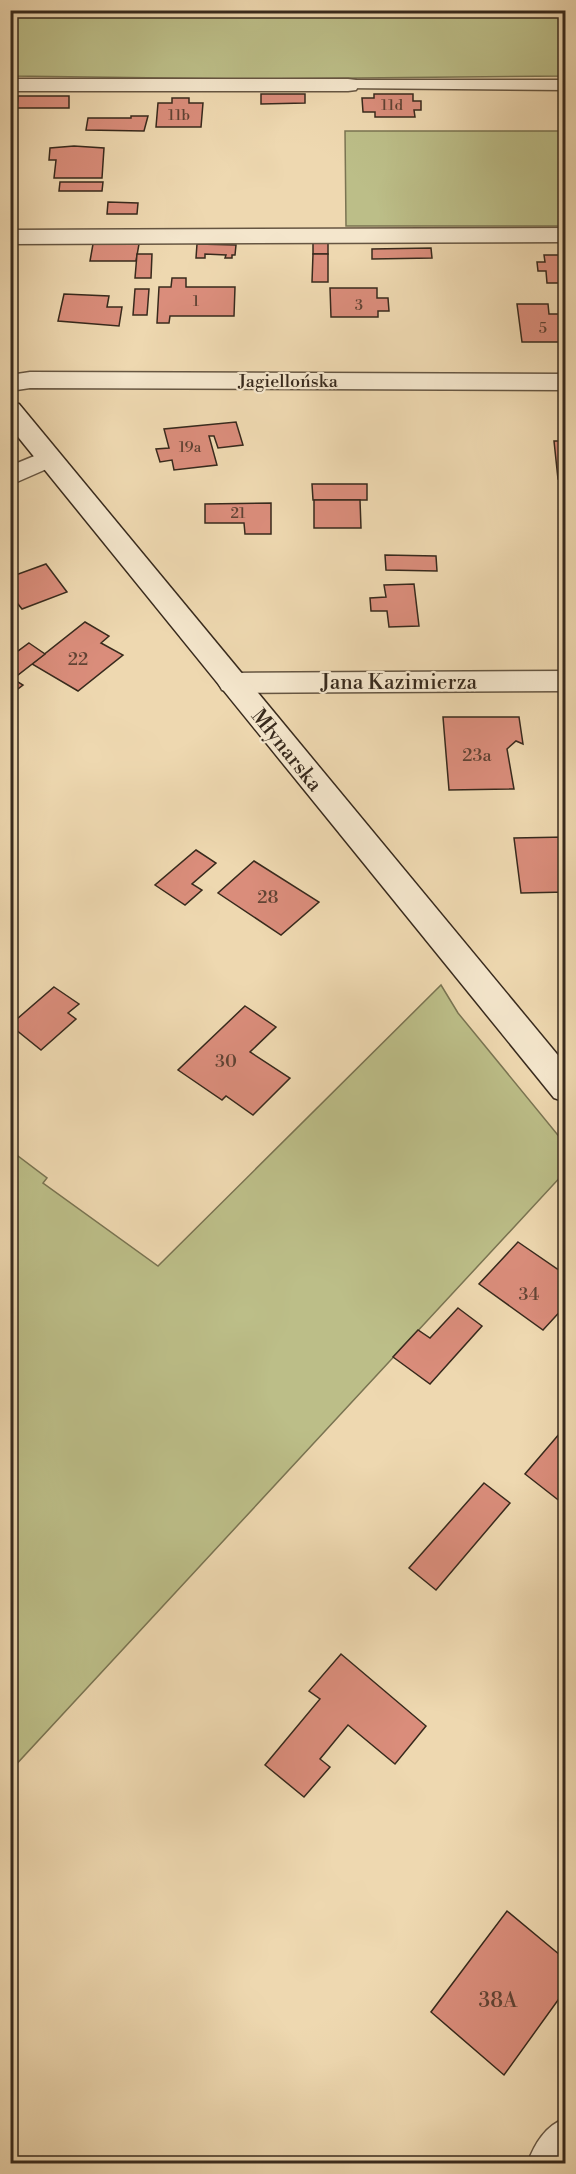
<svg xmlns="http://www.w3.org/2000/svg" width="576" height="2174" font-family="'Libre Bodoni',serif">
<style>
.green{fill:#bcbe88;stroke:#7a7452;stroke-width:1.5}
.building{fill:#da8d7b;stroke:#382a1d;stroke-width:1.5}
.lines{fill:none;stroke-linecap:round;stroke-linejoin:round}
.lane-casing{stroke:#665642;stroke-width:3}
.street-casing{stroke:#665642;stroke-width:3}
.secondary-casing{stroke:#382a1d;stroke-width:3}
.lane{fill:#f4e6cc;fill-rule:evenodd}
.street{fill:#f4e6cc;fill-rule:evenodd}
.secondary{fill:#f4e6cc;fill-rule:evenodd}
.labels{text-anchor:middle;stroke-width:4.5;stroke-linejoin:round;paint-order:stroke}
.far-number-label{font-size:15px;fill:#604334}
.far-street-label{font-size:18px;fill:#382a1d;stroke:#f4e6cc}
.number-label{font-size:18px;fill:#604334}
.street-label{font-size:21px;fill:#382a1d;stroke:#f4e6cc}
.near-number-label{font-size:21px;fill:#604334}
</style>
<rect width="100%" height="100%" fill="#eed8b0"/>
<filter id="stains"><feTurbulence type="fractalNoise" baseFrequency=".00333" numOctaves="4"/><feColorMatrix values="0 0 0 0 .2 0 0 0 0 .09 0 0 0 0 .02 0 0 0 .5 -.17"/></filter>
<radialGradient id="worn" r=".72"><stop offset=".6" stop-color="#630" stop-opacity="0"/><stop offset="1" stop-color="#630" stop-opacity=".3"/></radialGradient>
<g class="green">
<polygon points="11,11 565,11 565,76 245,79 11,76"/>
<polygon points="345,131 565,131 565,226 346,226"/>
<polygon points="441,985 458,1013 566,1145 565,1172 11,1770 10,1150 47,1178 43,1183 158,1266"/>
</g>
<g class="building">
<polygon points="261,94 305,94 305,103 261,104"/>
<polygon points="374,94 413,94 413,101 421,101 421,110 414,110 415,117 375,117 375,112 363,112 362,98 374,98"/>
<polygon points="18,96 69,96 69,108 17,108"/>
<polygon points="172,98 189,98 189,103 203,103 201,127 156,127 158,103 172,103"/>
<polygon points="131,116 148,116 144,131 86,130 88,118 131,118"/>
<polygon points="74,146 104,148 102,178 54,178 56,160 49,160 50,148"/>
<polygon points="60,182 103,182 102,191 59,191"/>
<polygon points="108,202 138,203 137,214 107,214"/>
<rect x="313" y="242" width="15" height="12"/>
<polygon points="93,244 139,244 136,261 90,261"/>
<polygon points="197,244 236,245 235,255 232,255 232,258 225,258 226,255 205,254 205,258 196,258"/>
<polygon points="431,248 432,258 372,259 372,249"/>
<polygon points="137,254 152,254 151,278 135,278"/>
<polygon points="313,254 328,254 328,282 312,282"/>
<polygon points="544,255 566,255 566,283 547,283 546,271 538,271 537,262 545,262"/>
<polygon points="172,278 186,278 186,287 235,287 234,316 170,316 169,323 157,323 159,287 171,287"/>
<polygon points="330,288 377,288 377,298 388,298 389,311 378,311 378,317 331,317"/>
<polygon points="135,289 149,289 147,315 133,315"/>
<polygon points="64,294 109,296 107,307 122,307 119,326 58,321"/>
<polygon points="517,304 548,304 549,314 566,314 566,342 522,342"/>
<polygon points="236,422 243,445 218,448 214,436 209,436 217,465 174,470 172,460 160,462 156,449 169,448 164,429"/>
<polygon points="554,441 566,441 566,479 558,479"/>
<polygon points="312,484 367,484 367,500 313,500"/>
<polygon points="314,500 360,500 361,528 314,528"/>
<polygon points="271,503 271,534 245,534 244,523 205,523 205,504"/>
<polygon points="385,555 436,556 437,571 386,570"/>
<polygon points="46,564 67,592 22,609 10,594 10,577"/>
<polygon points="414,584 419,626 389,627 387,611 371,611 370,598 386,597 384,585"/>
<polygon points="85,622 109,636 101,643 123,655 78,691 32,664"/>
<polygon points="29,643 45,654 13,679 23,685 10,695 10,657"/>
<polygon points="443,717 519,717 523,744 516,741 507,749 514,789 449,790"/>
<polygon points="566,837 566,892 521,893 514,838"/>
<polygon points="196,850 216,863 192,884 202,890 185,905 155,885"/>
<polygon points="254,861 319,902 281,935 218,893"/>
<polygon points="54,987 79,1004 68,1013 76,1019 41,1050 10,1025"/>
<polygon points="245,1006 276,1027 250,1052 290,1078 253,1115 226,1096 222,1100 178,1070"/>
<polygon points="518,1242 566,1275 566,1305 543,1330 479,1284"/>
<polygon points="458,1308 482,1326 430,1384 393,1357 418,1330 430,1338"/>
<polygon points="566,1426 566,1506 525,1474"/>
<polygon points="484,1483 510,1503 436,1590 409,1568"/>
<polygon points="341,1654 426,1726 395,1764 348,1725 320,1759 330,1767 304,1797 265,1765 320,1699 309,1691"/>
<polygon points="507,1911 566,1960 566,1989 504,2075 431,2012"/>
</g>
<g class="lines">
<g class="lane-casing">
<polygon id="lane" points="348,80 566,80 566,90 342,88 340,85"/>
</g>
<g class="street-casing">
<g id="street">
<polygon points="10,79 348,79 356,80 359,85 356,90 348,91 10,91"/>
<polygon points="566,228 566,242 10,244 10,230"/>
<polygon points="30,372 566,374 566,390 30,388 10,391 10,375"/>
<polygon points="49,450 58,452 62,458 58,464 10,485 10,466"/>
<polygon points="566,671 566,691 232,693 222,690 218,683 222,676 232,673"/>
<path d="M566,2118V2164H527C535,2143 545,2126 566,2118Z"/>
</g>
</g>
<g class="secondary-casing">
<polygon id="secondary" points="10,402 19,404 566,1065 566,1102 554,1098 10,427"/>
</g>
<use href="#lane" class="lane"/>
<use href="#street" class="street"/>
<use href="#secondary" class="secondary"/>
</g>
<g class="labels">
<g class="far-number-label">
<text x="392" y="110">11d</text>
<text x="179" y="120">11b</text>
<text x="196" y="306">1</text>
<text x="359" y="310">3</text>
<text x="543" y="333">5</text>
<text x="190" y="452">19a</text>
<text x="238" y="518">21</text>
</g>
<g class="far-street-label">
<text x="288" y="387">Jagiellońska</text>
</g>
<g class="number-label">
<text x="78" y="665">22</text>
<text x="477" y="761">23a</text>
<text x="268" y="903">28</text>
<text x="226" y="1067">30</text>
<text x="529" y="1300">34</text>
</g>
<g class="street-label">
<text x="399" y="689">Jana Kazimierza</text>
<text transform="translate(287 750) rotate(51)" y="7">Młynarska</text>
</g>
<g class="near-number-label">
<text x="498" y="2007">38A</text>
</g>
</g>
<rect width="576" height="2174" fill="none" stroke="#eed8b0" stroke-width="36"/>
<rect x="12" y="12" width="552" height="2150" fill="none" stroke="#382a1d" stroke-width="3"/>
<rect x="18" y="18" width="540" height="2138" fill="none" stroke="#382a1d" stroke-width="1.5"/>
<rect width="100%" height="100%" filter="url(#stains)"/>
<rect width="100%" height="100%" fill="url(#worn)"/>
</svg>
